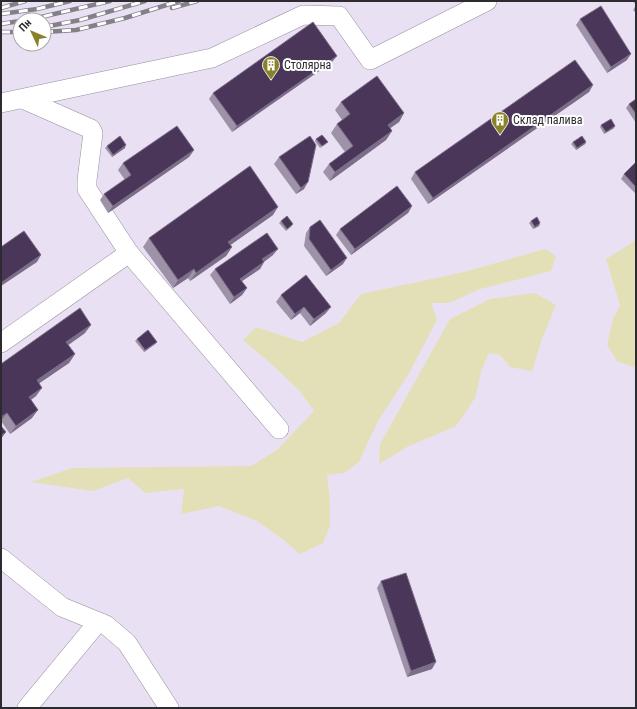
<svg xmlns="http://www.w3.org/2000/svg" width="637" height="709" font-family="'Roboto Condensed',sans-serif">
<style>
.built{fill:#eae0f3;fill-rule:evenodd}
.green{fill:#e3e0b7}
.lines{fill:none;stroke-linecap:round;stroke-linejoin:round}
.minor-casing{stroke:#958f9a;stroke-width:20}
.minor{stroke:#fff;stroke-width:19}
.rail-casing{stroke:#848088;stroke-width:4.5}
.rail{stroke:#fff;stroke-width:3;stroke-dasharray:9;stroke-linecap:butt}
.wall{fill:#9e92a8}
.shaded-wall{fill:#7c6d88}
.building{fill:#493658;stroke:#7c6d88}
.labels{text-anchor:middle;stroke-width:4;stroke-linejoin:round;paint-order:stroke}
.poi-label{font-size:12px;fill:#2e2b30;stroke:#fff;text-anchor:start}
</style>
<rect width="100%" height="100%" fill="#f4edf9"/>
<path class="built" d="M1,1H636V708H1ZM20,20H44V44H20Z"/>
<g class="green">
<polygon points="636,239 636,368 617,361 607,345 613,319 620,305 606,259 630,244"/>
<polygon points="545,249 556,256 551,271 480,289 449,303 431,303 437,320 408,375 378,421 359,462 344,473 327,475 330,501 330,526 323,543 300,554 286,542 257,521 219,506 181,514 184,489 145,493 128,478 93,491 31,482 72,468 251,466 277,450 314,411 299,390 268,361 243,340 256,327 302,342 339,323 361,294 464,272"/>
<polygon points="535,293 556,305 542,339 532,371 510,367 500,355 489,353 482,369 475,398 456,426 407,447 379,464 380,444 450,319 490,299"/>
</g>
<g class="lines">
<g class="minor-casing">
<g id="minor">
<polyline points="23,99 91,129 93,133 87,180 87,189 129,253 279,429"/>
<polyline points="1,103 212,58 303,15 339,16 370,60 487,1"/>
<polyline points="1,343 129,253"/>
<polyline points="1,558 62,607 106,625 127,643 169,708"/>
<polyline points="27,708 98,622"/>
</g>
</g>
<use href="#minor" class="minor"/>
<g class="rail-casing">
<g id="rail">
<polyline points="1,8 25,1"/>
<polyline points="172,8 197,1"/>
<polyline points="1,14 37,9 70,1"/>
<polyline points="26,20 37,18 110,1"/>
<polyline points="1,24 20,21"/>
<polyline points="44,27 80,20 145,1"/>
<polyline points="1,32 20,32"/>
<polyline points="44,32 76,30 125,18 179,1"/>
</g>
</g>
<use href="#rail" class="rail"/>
</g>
<g class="wall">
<polygon points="632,1 636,1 636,4"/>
<polygon points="636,5 636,13 633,10"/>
<polygon points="580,19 627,60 607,73 576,25"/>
<polygon points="332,62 232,132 209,99 213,93"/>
<polygon points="593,85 589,92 428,204 411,179 415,172"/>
<polygon points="636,99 636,123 626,108 629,104"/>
<polygon points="341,102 404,113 399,122 390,128 392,131 386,140 330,181 323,172 329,164 345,152 331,133 337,124 342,120 335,110"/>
<polygon points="601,125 614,128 604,134 600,127"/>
<polygon points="316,139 326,144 320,148 315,141"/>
<polygon points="573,142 586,142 585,144 576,150 571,144"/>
<polygon points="107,146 125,148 112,157 105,148"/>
<polygon points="194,150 189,157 108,213 100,200 104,194 125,180 118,170 123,163"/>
<polygon points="279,157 304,189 296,194 274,164"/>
<polygon points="636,162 636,194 621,179 624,174"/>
<polygon points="412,206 408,213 351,255 336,235 340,229"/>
<polygon points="273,215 230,245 232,247 226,256 190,281 188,278 173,288 143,247 149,238"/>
<polygon points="281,221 292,226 286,231 279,223"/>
<polygon points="531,221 540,223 539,226 533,229 529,223"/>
<polygon points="310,227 343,264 326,276 304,246 306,233"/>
<polygon points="273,255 264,262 260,269 242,281 247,288 242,295 230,304 210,275 215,269"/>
<polygon points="281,295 326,313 310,326 300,313 291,320 276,302"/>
<polygon points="85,333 68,345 75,354 69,363 39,383 36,396 31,400 32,418 10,434 1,421 1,364"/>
<polygon points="137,339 157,342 155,344 144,352 135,341"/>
<polygon points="381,581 432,669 407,677 377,588"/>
</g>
<g class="shaded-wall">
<polygon points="631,54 627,60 607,73 611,67"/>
<polygon points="337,56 332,62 232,132 237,126"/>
<polygon points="593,85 589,92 428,204 433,198"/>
<polygon points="404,113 399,122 382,134 388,125"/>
<polygon points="615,126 614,128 604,134 606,132"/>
<polygon points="392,131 386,140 330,181 335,172"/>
<polygon points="586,142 585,144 576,150 577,148"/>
<polygon points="126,145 125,148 112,157 113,155"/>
<polygon points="194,150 189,157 108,213 113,206"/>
<polygon points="308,182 304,189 296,194 301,188"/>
<polygon points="412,206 408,213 351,255 355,249"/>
<polygon points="278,207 273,215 222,251 228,242"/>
<polygon points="540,223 539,226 533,229 535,227"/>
<polygon points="232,247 226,256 190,281 196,273"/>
<polygon points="278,249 273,255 258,266 262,259"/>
<polygon points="41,255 37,262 1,286 1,283"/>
<polygon points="347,258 343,264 326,276 331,270"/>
<polygon points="264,262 260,269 236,285 240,279"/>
<polygon points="194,269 188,278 173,288 178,280"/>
<polygon points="247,288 242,295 230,304 234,297"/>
<polygon points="304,307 300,313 291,320 295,314"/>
<polygon points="331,307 326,313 310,326 314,319"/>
<polygon points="91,325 85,333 60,351 66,342"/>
<polygon points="157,342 155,344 144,352 145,350"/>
<polygon points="75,354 69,363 31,389 37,380"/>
<polygon points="42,388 36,396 23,405 29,397"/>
<polygon points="38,410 32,418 10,434 16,426"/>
<polygon points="7,413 1,421 1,417"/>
<polygon points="6,432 1,439 1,436"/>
<polygon points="436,662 432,669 407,677 411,671"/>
</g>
<g class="building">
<polygon points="601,6 631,54 611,67 580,19"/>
<polygon points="313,22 337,56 237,126 213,93"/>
<polygon points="575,60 593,85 433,198 415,172"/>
<polygon points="377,76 404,113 388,125 392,131 335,172 329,164 353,146 337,124 350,114 341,102"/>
<polygon points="636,99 636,114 629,104"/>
<polygon points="611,119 615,126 606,132 601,125"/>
<polygon points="177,126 194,150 113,206 104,194 131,175 123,163"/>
<polygon points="322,135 328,142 322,146 316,139"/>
<polygon points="120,136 126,145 113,155 107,146"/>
<polygon points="310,136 316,145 308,182 301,188 279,157"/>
<polygon points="582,136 586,142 577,148 573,142"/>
<polygon points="636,162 636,187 624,174"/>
<polygon points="250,166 278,207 228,242 232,247 196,273 194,269 178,280 149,238"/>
<polygon points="397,186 412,206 355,249 340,229"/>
<polygon points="287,216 293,224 287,229 281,221"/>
<polygon points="537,217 540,223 535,227 531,221"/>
<polygon points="320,220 347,258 331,270 309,239 310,227"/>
<polygon points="24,231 41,255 1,283 1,247"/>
<polygon points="267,233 278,249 262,259 264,262 240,279 247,288 234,297 215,269"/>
<polygon points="306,275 331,307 314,319 304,307 295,314 281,295"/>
<polygon points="80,308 91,325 66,342 75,354 37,380 42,388 29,397 38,410 16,426 7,413 1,417 1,364"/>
<polygon points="148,330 157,342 145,350 137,339"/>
<polygon points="1,426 6,432 1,436"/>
<polygon points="406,573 436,662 411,671 381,581"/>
</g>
<defs>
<g id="building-pin" transform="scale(0.9)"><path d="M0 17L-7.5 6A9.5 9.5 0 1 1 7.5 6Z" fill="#8a822a" stroke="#fff"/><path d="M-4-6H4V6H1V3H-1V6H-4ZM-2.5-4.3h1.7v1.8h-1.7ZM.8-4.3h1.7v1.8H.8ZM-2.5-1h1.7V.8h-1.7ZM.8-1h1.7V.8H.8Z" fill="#fff"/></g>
</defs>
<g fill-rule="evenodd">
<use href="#building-pin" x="271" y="65"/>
<use href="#building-pin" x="500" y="120"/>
</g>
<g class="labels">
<g class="poi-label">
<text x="284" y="69">Столярна</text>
<text x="513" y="124">Склад палива</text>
</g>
</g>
<rect width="637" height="709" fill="none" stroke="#2e2b30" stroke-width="4"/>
<g transform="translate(32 32) rotate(314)"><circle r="19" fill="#ffffff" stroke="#abaaac"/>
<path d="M0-3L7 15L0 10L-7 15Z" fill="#8a822a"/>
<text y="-6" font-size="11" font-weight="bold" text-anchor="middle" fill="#2e2b30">Пн</text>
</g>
</svg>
